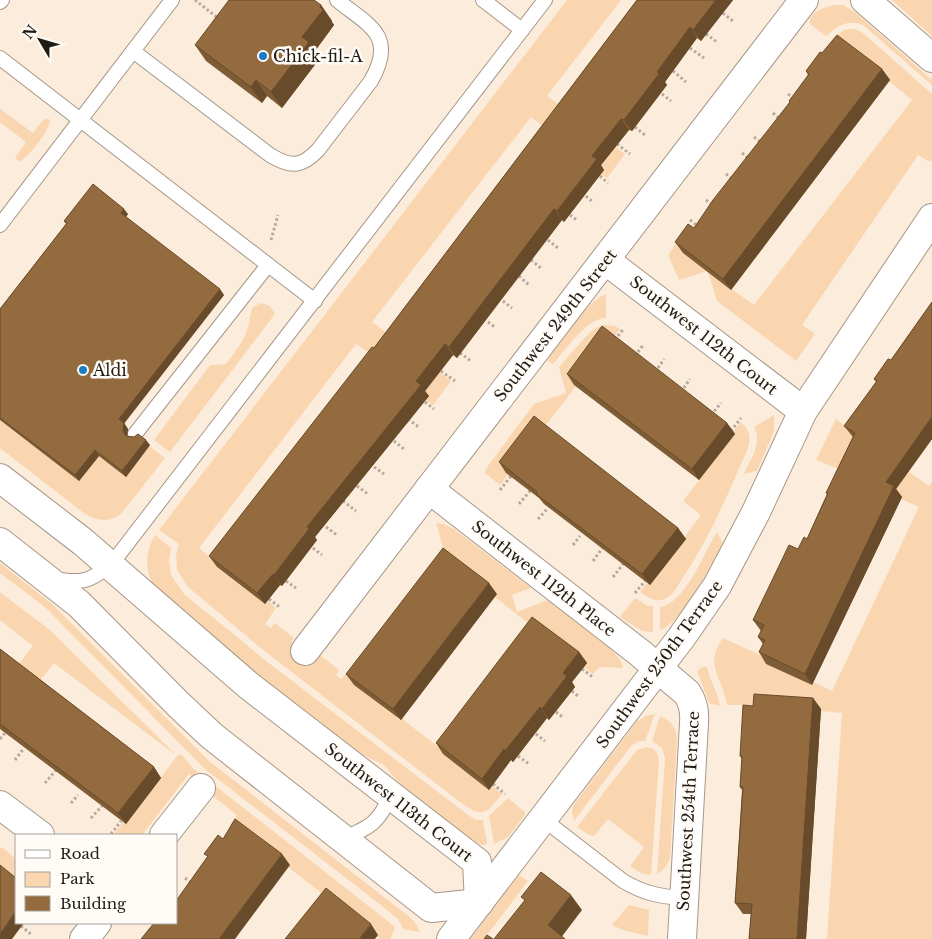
<svg xmlns="http://www.w3.org/2000/svg" width="932" height="939" font-family="'Libre Baskerville',serif">
<style>
.green{fill:#f9d6b0}
.lines{fill:none;stroke-linecap:round;stroke-linejoin:round}
.service-casing{stroke:#a69787;stroke-width:16}
.minor-casing{stroke:#a69787;stroke-width:30}
.path{stroke:#b6a99b;stroke-width:3;stroke-dasharray:2.5 2.5;stroke-linecap:butt}
.service{stroke:#fff;stroke-width:14}
.minor{stroke:#fff;stroke-width:28}
.wall{fill:#7e5c35}
.shaded-wall{fill:#674b2b}
.building{fill:#936b3e;stroke:#674b2b}
.poi-dot{fill:#1a7bc7;stroke:#fffcf8;stroke-width:2}
.labels{text-anchor:middle;stroke-width:5;stroke-linejoin:round;paint-order:stroke}
.poi-label{font-size:16px;fill:#211b15;stroke:#fffcf8;text-anchor:start}
.street-label{font-size:16px;fill:#211b15;stroke:#fffcf8}
</style>
<rect width="100%" height="100%" fill="#fcecdb"/>
<g class="green">
<path d="M567,0H621L547,96L625,154L607,178L531,117L372,322L439,373L440,372L451,381L433,405L426,400L429,396L356,344L199,548L219,565L217,568L265,604L268,601L276,608L265,624L271,628L275,623L294,638L291,642L316,659L320,655L339,670L336,675L341,679L345,674L356,682L354,685L400,720L402,719L445,752L443,754L489,789L492,786L502,794C485,816 482,818 460,802L262,649L188,587L177,570L176,555L179,544L159,530Z"/>
<polygon points="892,0 932,0 932,36"/>
<path d="M834,5H843L855,12L932,80V85L863,25C847,19 838,26 826,36L810,24C809,12 824,7 834,5Z"/>
<polygon points="850,29 855,29 863,33 932,94 932,159 930,162 918,155 802,325 815,334 796,361 717,301 708,272 754,305 912,100 889,81 890,80 832,39 844,30"/>
<path d="M0,109L33,133L43,120L48,118L50,121C48,132 29,157 19,162L15,158L26,142L0,122Z"/>
<polygon points="676,243 707,271 679,280 669,257 669,254"/>
<path d="M606,294V318C586,318 566,350 553,364L547,360C562,341 585,302 606,294Z"/>
<path d="M261,303L270,306L275,314L170,452L154,440L210,365L226,364C234,353 243,343 247,330C250,323 249,315 253,307Z"/>
<polygon points="605,325 615,326 620,329 500,485 486,474 485,470 534,404 566,393 559,367 590,332 596,328"/>
<path d="M774,415V431L757,471L744,474C750,459 763,443 754,427Z"/>
<path d="M836,419L854,433L852,437L906,475L909,472L929,486L932,482V939H827L842,713L821,711V709L762,705H727C723,678 703,666 723,638L769,659L767,664L812,685L814,682L832,691L919,507L901,499V497L849,473L816,460Z"/>
<path d="M0,420L79,481L99,456L126,476L149,446L165,458L121,514C109,523 98,521 85,514L0,448Z"/>
<path d="M741,422C750,431 751,437 748,448C729,492 709,539 682,579C678,585 674,594 668,597C658,604 648,598 640,592L647,583L650,585L685,539L684,538L701,515L683,501L735,434L733,432Z"/>
<polygon points="436,523 443,524 454,529 531,588 512,595 517,612 548,600 613,651 621,661 623,668 600,667 593,674 495,597 497,594 438,554 443,547"/>
<path d="M717,532L723,543C711,565 683,623 660,630V607C685,604 704,552 717,532Z"/>
<path d="M155,535L171,548L169,561L171,575L184,594L270,664L468,815L476,820H483L487,844L482,845L469,839L405,790L384,765L357,752L254,674L153,585C145,568 145,552 155,535Z"/>
<polygon points="0,563 52,604 209,761 407,915 414,921 420,932 403,929 398,919 368,895 206,770 45,607 0,573"/>
<polygon points="0,592 50,630 177,756 181,754 194,769 394,926 395,929 390,939 380,939 288,867 289,865 230,825 237,815 213,796 215,793 189,774 142,835 117,835 115,833 123,822 126,824 177,756 54,663 38,683 36,682 0,729 0,691 17,666 33,646 0,620"/>
<polygon points="635,598 648,606 653,606 653,632 642,631 620,617"/>
<path d="M701,667H707C710,681 718,692 720,706L709,703L697,671L700,669Z"/>
<polygon points="655,714 645,741 639,741 631,746 574,821 572,813 573,806 637,721 646,716"/>
<path d="M660,716C670,720 677,728 677,739L670,859L664,869L657,874L665,758L662,748L652,741Z"/>
<path d="M646,747C655,748 658,752 659,761L651,875L643,874L631,867V865L644,847L608,819L594,836L589,835L577,827L637,750Z"/>
<polygon points="508,798 525,812 525,815 508,837 494,844 489,816"/>
<polygon points="0,848 3,848 16,859 16,883 0,870"/>
<polygon points="519,875 528,881 484,939 470,939"/>
<polygon points="629,905 649,910 648,936 623,930 612,925"/>
</g>
<g class="lines">
<g class="service-casing">
<g id="service">
<polyline points="483,0 522,30"/>
<polyline points="0,2 2,0"/>
<path d="M133,51L270,155C291,168 302,167 318,150L371,81C397,35 369,26 337,0"/>
<polyline points="0,58 315,301"/>
<polyline points="0,225 172,0"/>
<polyline points="135,434 268,265"/>
<path d="M56,579C82,584 89,581 110,566L545,0"/>
<path d="M543,819L623,881C643,893 661,897 684,898"/>
<path d="M342,839C370,827 378,824 391,795"/>
</g>
</g>
<g class="minor-casing">
<g id="minor">
<polyline points="865,0 932,58"/>
<polyline points="605,260 803,411"/>
<polyline points="0,478 83,542 248,685 477,862 479,903 431,908 212,736 178,704 79,604 0,542"/>
<path d="M429,489L640,653L687,693C693,702 695,712 694,723L682,939"/>
<polyline points="305,651 804,0"/>
<polyline points="0,805 40,835"/>
<polyline points="164,835 201,788"/>
<polyline points="84,939 97,923"/>
<polyline points="451,939 681,638 717,586 756,512 803,411 932,218"/>
</g>
</g>
<g class="path">
<polyline points="195,0 218,18"/>
<polyline points="719,10 733,21"/>
<polyline points="706,34 717,42"/>
<polyline points="690,48 704,58"/>
<polyline points="673,71 686,82"/>
<polyline points="662,94 671,101"/>
<polyline points="788,94 794,98"/>
<polyline points="773,113 780,119"/>
<polyline points="635,127 645,135"/>
<polyline points="754,137 762,143"/>
<polyline points="617,144 630,154"/>
<polyline points="742,153 748,158"/>
<polyline points="726,174 732,179"/>
<polyline points="600,176 608,183"/>
<polyline points="582,193 593,202"/>
<polyline points="706,200 713,205"/>
<polyline points="570,215 578,221"/>
<polyline points="690,220 699,227"/>
<polyline points="544,237 558,248"/>
<polyline points="271,240 278,215"/>
<polyline points="531,260 542,269"/>
<polyline points="519,276 529,285"/>
<polyline points="499,298 512,308"/>
<polyline points="488,322 496,328"/>
<polyline points="615,340 624,328"/>
<polyline points="460,353 471,361"/>
<polyline points="635,356 644,344"/>
<polyline points="658,368 664,359"/>
<polyline points="441,371 455,381"/>
<polyline points="681,392 690,379"/>
<polyline points="425,402 434,409"/>
<polyline points="711,415 721,403"/>
<polyline points="408,419 420,428"/>
<polyline points="731,431 741,418"/>
<polyline points="394,441 404,449"/>
<polyline points="370,464 384,474"/>
<polyline points="357,486 368,494"/>
<polyline points="500,490 511,476"/>
<polyline points="343,501 356,511"/>
<polyline points="519,504 530,491"/>
<polyline points="538,519 548,508"/>
<polyline points="322,524 337,535"/>
<polyline points="573,545 580,536"/>
<polyline points="313,548 322,555"/>
<polyline points="593,561 604,546"/>
<polyline points="613,577 623,564"/>
<polyline points="286,581 296,588"/>
<polyline points="635,593 645,581"/>
<polyline points="269,599 281,608"/>
<polyline points="582,669 594,678"/>
<polyline points="572,691 579,697"/>
<polyline points="556,712 564,718"/>
<polyline points="532,731 545,741"/>
<polyline points="0,739 5,733"/>
<polyline points="518,756 529,764"/>
<polyline points="15,760 24,748"/>
<polyline points="45,783 57,769"/>
<polyline points="493,784 505,794"/>
<polyline points="71,803 78,795"/>
<polyline points="91,818 102,806"/>
<polyline points="111,834 121,821"/>
<polyline points="185,878 192,883"/>
<polyline points="21,926 32,935"/>
</g>
<use href="#service" class="service"/>
<use href="#minor" class="minor"/>
</g>
<g class="wall">
<polygon points="637,0 733,0 701,41 697,38 665,82 667,85 632,131 629,130 601,165 604,170 564,222 562,220 457,358 453,355 425,391 429,396 315,537 317,540 282,586 280,585 265,604 217,567 209,556 374,348"/>
<polygon points="321,5 332,21 332,22 334,25 315,51 320,58 282,108 267,96 262,103 206,61 195,45"/>
<polygon points="822,53 882,69 890,80 731,290 683,253 675,242 694,228 790,102 808,75 806,71"/>
<polygon points="128,214 126,217 224,295 124,423 128,429 127,436 150,445 126,477 99,456 79,481 0,420 0,309 66,224 64,221"/>
<polygon points="932,302 932,439 896,489 902,497 812,685 766,664 759,652 763,644 758,637 761,631 753,620 798,549 807,539 827,494 826,493 853,437 844,426 876,382 874,379 891,360"/>
<polygon points="567,374 727,423 735,434 699,480 574,385"/>
<polygon points="499,462 678,528 686,539 650,585 544,504 539,498 506,473"/>
<polygon points="497,594 401,720 354,685 346,674"/>
<polygon points="0,649 154,767 161,778 126,824 0,729"/>
<polygon points="579,652 587,663 572,682 575,687 549,720 547,718 513,762 511,760 489,790 443,754 436,743"/>
<polygon points="813,698 821,709 806,939 749,939 751,914 743,914 735,903 742,790 740,787 742,759 740,756 753,706"/>
</g>
<g class="shaded-wall">
<polygon points="716,0 733,0 701,41 693,30"/>
<polygon points="321,5 332,21 332,22 334,25 315,51 320,58 282,108 271,92 302,37"/>
<polygon points="690,27 697,38 665,82 667,85 632,131 624,120 657,72"/>
<polygon points="882,69 890,80 731,290 723,279"/>
<polygon points="256,80 267,96 262,103 251,87"/>
<polygon points="621,119 629,130 601,165 604,170 564,222 557,211 592,156"/>
<polygon points="124,209 128,214 125,218 121,213"/>
<polygon points="554,209 562,220 457,358 449,347"/>
<polygon points="220,289 224,295 123,425 119,419"/>
<polygon points="445,344 453,355 425,391 429,396 315,537 317,540 282,586 274,575 307,527"/>
<polygon points="932,417 932,439 896,489 902,497 812,685 805,674 886,482"/>
<polygon points="124,423 128,429 127,437 123,431"/>
<polygon points="727,423 735,434 699,480 692,469"/>
<polygon points="146,440 150,445 126,477 122,471"/>
<polygon points="95,450 99,456 79,481 75,475"/>
<polygon points="678,528 686,539 650,585 642,574"/>
<polygon points="273,574 280,585 265,604 257,593"/>
<polygon points="489,583 497,594 401,720 393,709"/>
<polygon points="579,652 587,663 572,682 575,687 549,720 542,709 563,673"/>
<polygon points="813,698 821,709 806,939 797,939"/>
<polygon points="540,707 547,718 513,762 505,751"/>
<polygon points="504,749 511,760 489,790 482,779"/>
<polygon points="154,767 161,778 126,824 118,813"/>
<polygon points="282,854 290,865 235,939 219,939"/>
<polygon points="571,895 582,910 560,939 548,925"/>
<polygon points="16,911 16,923 24,923 12,939 0,939 0,934"/>
<polygon points="371,924 378,935 375,939 359,939"/>
</g>
<g class="building">
<polygon points="229,0 314,0 321,5 320,7 323,10 302,37 309,42 271,92 256,80 251,87 195,45"/>
<polygon points="637,0 716,0 693,30 690,27 657,72 659,74 624,120 621,119 592,156 597,159 557,211 554,209 449,347 445,344 416,381 421,385 307,527 309,529 274,575 273,574 257,593 209,556 372,347 374,348"/>
<polygon points="837,35 882,69 723,279 675,242 688,224 694,228 713,200 790,102 789,101 809,74 806,71 820,52 822,53"/>
<polygon points="93,184 124,209 121,213 220,289 119,419 124,423 123,431 126,436 134,437 138,434 146,440 122,471 95,450 75,475 0,418 0,309 67,223 64,221"/>
<polygon points="932,302 932,417 886,482 894,486 805,674 759,652 765,640 758,637 764,625 753,620 789,545 798,549 804,537 807,539 828,493 826,493 855,433 844,426 877,381 874,379 888,359 891,360"/>
<polygon points="602,326 727,423 692,469 567,374"/>
<polygon points="534,416 678,528 642,574 536,494 537,492 499,462"/>
<polygon points="443,548 489,583 393,709 346,674"/>
<polygon points="532,617 579,652 563,673 567,676 542,709 540,707 505,751 504,749 482,779 436,743"/>
<polygon points="0,649 154,767 118,813 0,724"/>
<polygon points="754,694 813,698 797,939 749,939 752,904 735,903 743,787 740,787 742,756 740,756 743,705 753,706"/>
<polygon points="235,819 282,854 219,939 141,939 154,923 176,923 176,901 208,856 204,854 218,835 223,839"/>
<polygon points="0,865 16,878 16,907 15,908 16,909 16,911 0,934"/>
<polygon points="541,872 571,895 548,925 565,939 494,939 525,900 521,897"/>
<polygon points="326,888 371,924 359,939 285,939"/>
<polygon points="487,935 493,939 484,939"/>
</g>
<g class="poi-dot">
<circle cx="263" cy="56" r="5"/>
<circle cx="83" cy="370" r="5"/>
</g>
<g class="labels">
<g class="poi-label">
<text x="273" y="62">Chick-fil-A</text>
<text x="93" y="376">Aldi</text>
</g>
<g class="street-label">
<text transform="translate(555 325) rotate(-52)" y="6">Southwest 249th Street</text>
<text transform="translate(704 335) rotate(38)" y="6">Southwest 112th Court</text>
<text transform="translate(544 578) rotate(38)" y="6">Southwest 112th Place</text>
<text transform="translate(659 664) rotate(-54)" y="6">Southwest 250th Terrace</text>
<text transform="translate(399 802) rotate(38)" y="6">Southwest 113th Court</text>
<text transform="translate(688 811) rotate(-87)" y="6">Southwest 254th Terrace</text>
</g>
</g>
<rect x="15" y="834" width="162" height="90" fill="#fffcf8" stroke="#a6a29d"/>
<rect x="25" y="850" width="25" height="8" fill="#ffffff" stroke="#a6a29d"/>
<text x="60" y="859" font-size="15" fill="#211b15">Road</text>
<rect x="25" y="872" width="25" height="15" fill="#f9d6b0" stroke="#a6a29d"/>
<text x="60" y="884" font-size="15" fill="#211b15">Park</text>
<rect x="25" y="896" width="25" height="15" fill="#936b3e" stroke="#a6a29d"/>
<text x="60" y="909" font-size="15" fill="#211b15">Building</text>
<g transform="translate(40 40) rotate(308)" stroke="#fffcf8" stroke-width="4" paint-order="stroke">
<path d="M0-4L9 19L0 12L-9 19Z" fill="#211b15"/>
<text y="-8" font-size="14" font-weight="bold" text-anchor="middle" fill="#211b15">N</text>
</g>
</svg>
